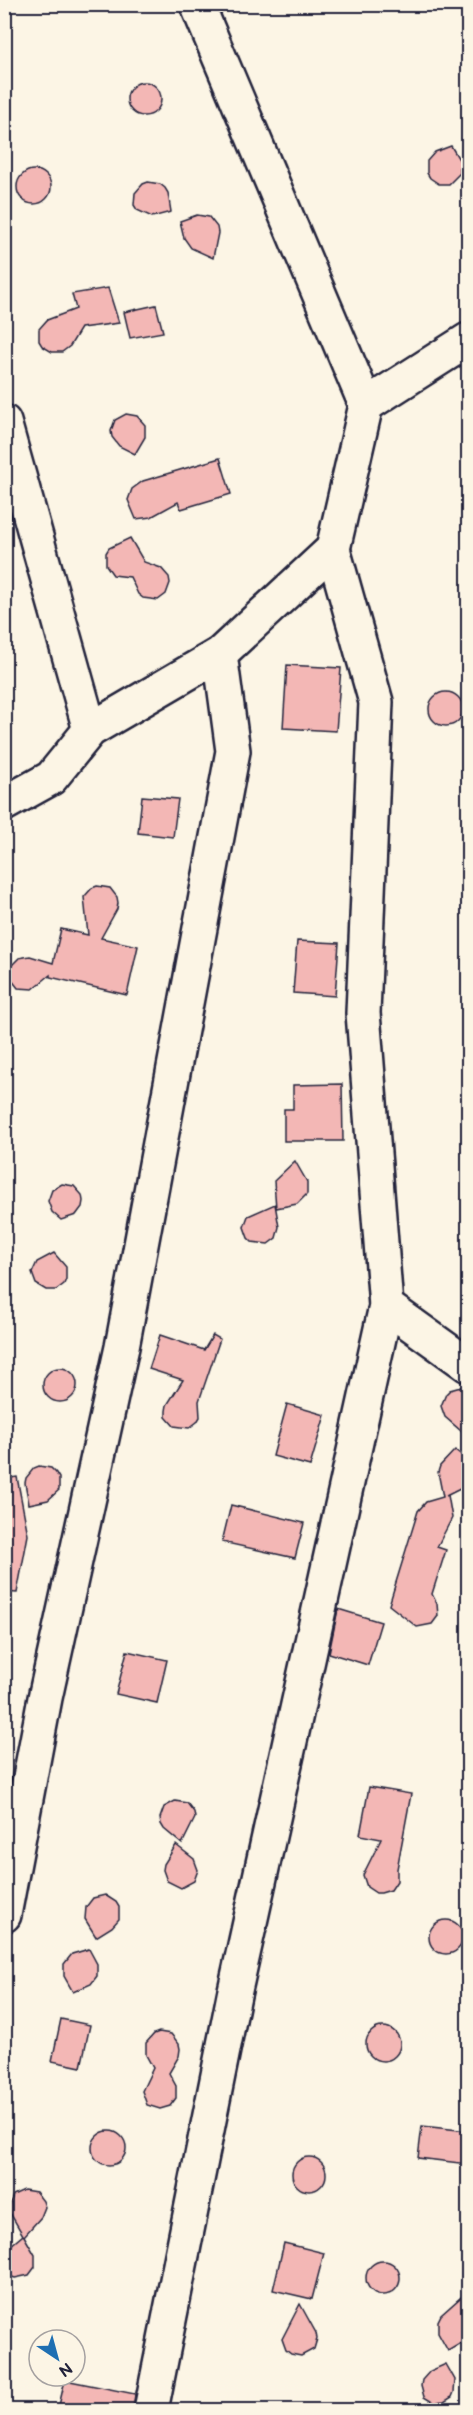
<svg xmlns="http://www.w3.org/2000/svg" width="473" height="2415" font-family="'Balsamiq Sans',sans-serif">
<style>
.building{fill:#f3b7b5;stroke:#22223b;stroke-width:1.5}
.lines{fill:none;stroke-linecap:round;stroke-linejoin:round}
.minor-casing{stroke:#22223b;stroke-width:38}
.minor{stroke:#fcf5e5;stroke-width:33}
</style>
<rect width="100%" height="100%" fill="#fcf5e5"/>
<filter id="ink" filterUnits="userSpaceOnUse"><feTurbulence type="fractalNoise" baseFrequency=".0167" numOctaves="2"/><feDisplacementMap in="SourceGraphic" scale="12" xChannelSelector="R" yChannelSelector="G"/><feConvolveMatrix kernelMatrix="1 2 1 2 8 2 1 2 1" color-interpolation-filters="sRGB"/></filter>
<g filter="url(#ink)">
<g class="building">
<circle cx="144" cy="99" r="17"/>
<polygon points="451,146 460,161 460,173 449,184 439,184 430,178 427,173 427,161 435,152"/>
<circle cx="34" cy="187" r="17"/>
<polygon points="148,182 160,184 165,188 168,193 171,212 152,217 137,210 134,205 135,193 143,184"/>
<polygon points="197,215 209,217 217,227 218,233 213,258 191,248 184,238 180,221"/>
<polygon points="108,288 119,323 81,328 70,346 62,352 52,352 42,346 39,341 39,329 47,320 76,309 72,294"/>
<polygon points="156,305 163,332 130,338 124,312"/>
<polygon points="126,414 137,416 145,425 145,437 135,454 119,446 112,437 111,431 115,420"/>
<polygon points="220,458 231,494 181,509 178,502 151,517 136,519 128,500 132,489 143,481"/>
<polygon points="130,538 144,562 161,568 169,577 170,583 166,594 158,600 143,598 138,594 130,577 113,575 106,565 106,553 109,548"/>
<polygon points="287,665 341,668 336,731 283,728"/>
<circle cx="446" cy="709" r="17"/>
<polygon points="142,796 178,799 173,837 138,833"/>
<polygon points="97,886 110,888 117,897 118,903 117,909 101,938 138,946 127,995 50,977 50,975 33,989 18,988 11,979 10,973 10,967 19,958 30,956 53,963 61,929 88,935 84,897 92,888"/>
<polygon points="297,941 339,943 335,996 293,993"/>
<polygon points="342,1084 343,1141 284,1141 284,1109 293,1109 293,1085"/>
<polygon points="295,1161 307,1182 307,1194 297,1204 276,1208 274,1181"/>
<polygon points="62,1184 74,1186 82,1195 83,1201 82,1207 76,1215 61,1220 52,1212 48,1201 52,1190"/>
<polygon points="275,1204 279,1227 276,1238 268,1244 252,1242 248,1238 244,1227 248,1216"/>
<polygon points="54,1253 66,1267 66,1279 64,1284 56,1290 46,1290 36,1284 32,1273 37,1262"/>
<polygon points="160,1335 204,1350 213,1335 220,1339 199,1401 200,1417 197,1422 189,1428 174,1426 166,1417 166,1411 167,1405 183,1380 149,1369"/>
<circle cx="60" cy="1385" r="17"/>
<polygon points="468,1385 468,1437 445,1417 441,1406 446,1394 450,1390"/>
<polygon points="287,1404 325,1415 310,1466 273,1456"/>
<polygon points="455,1450 468,1460 468,1485 446,1496 448,1495 452,1518 437,1547 446,1550 432,1594 437,1604 438,1616 432,1624 417,1627 389,1605 418,1511 426,1502 443,1497 438,1472 440,1466"/>
<polygon points="39,1466 51,1468 56,1473 59,1478 59,1490 48,1500 29,1504 25,1483 26,1478 34,1468"/>
<polygon points="17,1477 28,1535 17,1593 4,1592 4,1479"/>
<polygon points="231,1505 304,1523 295,1558 222,1542"/>
<polygon points="338,1609 381,1622 368,1665 329,1653"/>
<polygon points="127,1651 167,1660 157,1703 116,1694"/>
<polygon points="369,1787 411,1794 397,1869 397,1881 391,1890 381,1893 376,1893 367,1887 363,1875 381,1839 360,1835"/>
<polygon points="175,1801 187,1803 194,1812 195,1818 182,1844 164,1829 161,1824 160,1818 164,1807"/>
<polygon points="176,1845 194,1859 198,1870 194,1881 181,1888 167,1881 163,1870 164,1864"/>
<polygon points="105,1895 116,1902 119,1907 119,1919 112,1927 96,1937 85,1919 86,1907 93,1898"/>
<circle cx="446" cy="1937" r="17"/>
<polygon points="89,1949 97,1964 97,1976 91,1984 73,1992 64,1976 64,1964 72,1954"/>
<polygon points="61,2019 90,2025 81,2067 52,2061"/>
<circle cx="383" cy="2044" r="17"/>
<polygon points="159,2032 171,2034 179,2044 180,2049 179,2056 169,2073 176,2086 176,2098 170,2106 160,2109 147,2105 142,2091 153,2068 146,2055 146,2043 154,2034"/>
<polygon points="422,2126 468,2131 468,2164 418,2158"/>
<circle cx="109" cy="2148" r="17"/>
<circle cx="309" cy="2174" r="17"/>
<polygon points="24,2190 36,2192 43,2201 45,2207 41,2217 24,2236 35,2255 35,2267 29,2275 15,2278 4,2274 4,2251 23,2235 10,2213 9,2207 13,2195"/>
<polygon points="284,2243 324,2253 312,2299 273,2290"/>
<circle cx="383" cy="2278" r="17"/>
<polygon points="468,2291 468,2339 448,2351 438,2333 438,2321 441,2315"/>
<polygon points="300,2304 316,2333 317,2339 314,2349 301,2356 291,2354 286,2350 282,2339"/>
<polygon points="446,2364 455,2380 454,2392 452,2397 444,2402 434,2403 424,2397 421,2386 422,2380 430,2371"/>
<polygon points="65,2380 135,2394 133,2410 58,2410"/>
</g>
<g class="lines">
<g class="minor-casing">
<g id="minor">
<polyline points="197,4 366,405"/>
<polyline points="4,422 90,730"/>
<polyline points="4,804 51,778 90,730 220,654 333,549 366,405 468,340"/>
<polyline points="386,1306 468,1365"/>
<polyline points="4,1915 45,1698 122,1347 233,751 220,654"/>
<polyline points="151,2410 234,1995 386,1306 363,1013 376,702 333,549"/>
</g>
</g>
<use href="#minor" class="minor"/>
</g>
</g>
<rect width="473" height="2415" fill="none" stroke="#fcf5e5" stroke-width="24"/>
<rect x="12" y="12" width="449" height="2391" fill="none" stroke="#22223b" stroke-width="2" filter="url(#ink)"/>
<g transform="translate(57 2358) rotate(144)"><circle r="28" fill="#fcf5e5" stroke="#a5a1a1" stroke-width="1.5"/>
<path d="M0-4.5L10 22L0 15L-10 22Z" fill="#1f6fb2"/>
<text y="-9" font-size="16" font-weight="bold" text-anchor="middle" fill="#22223b">N</text>
</g>
</svg>
